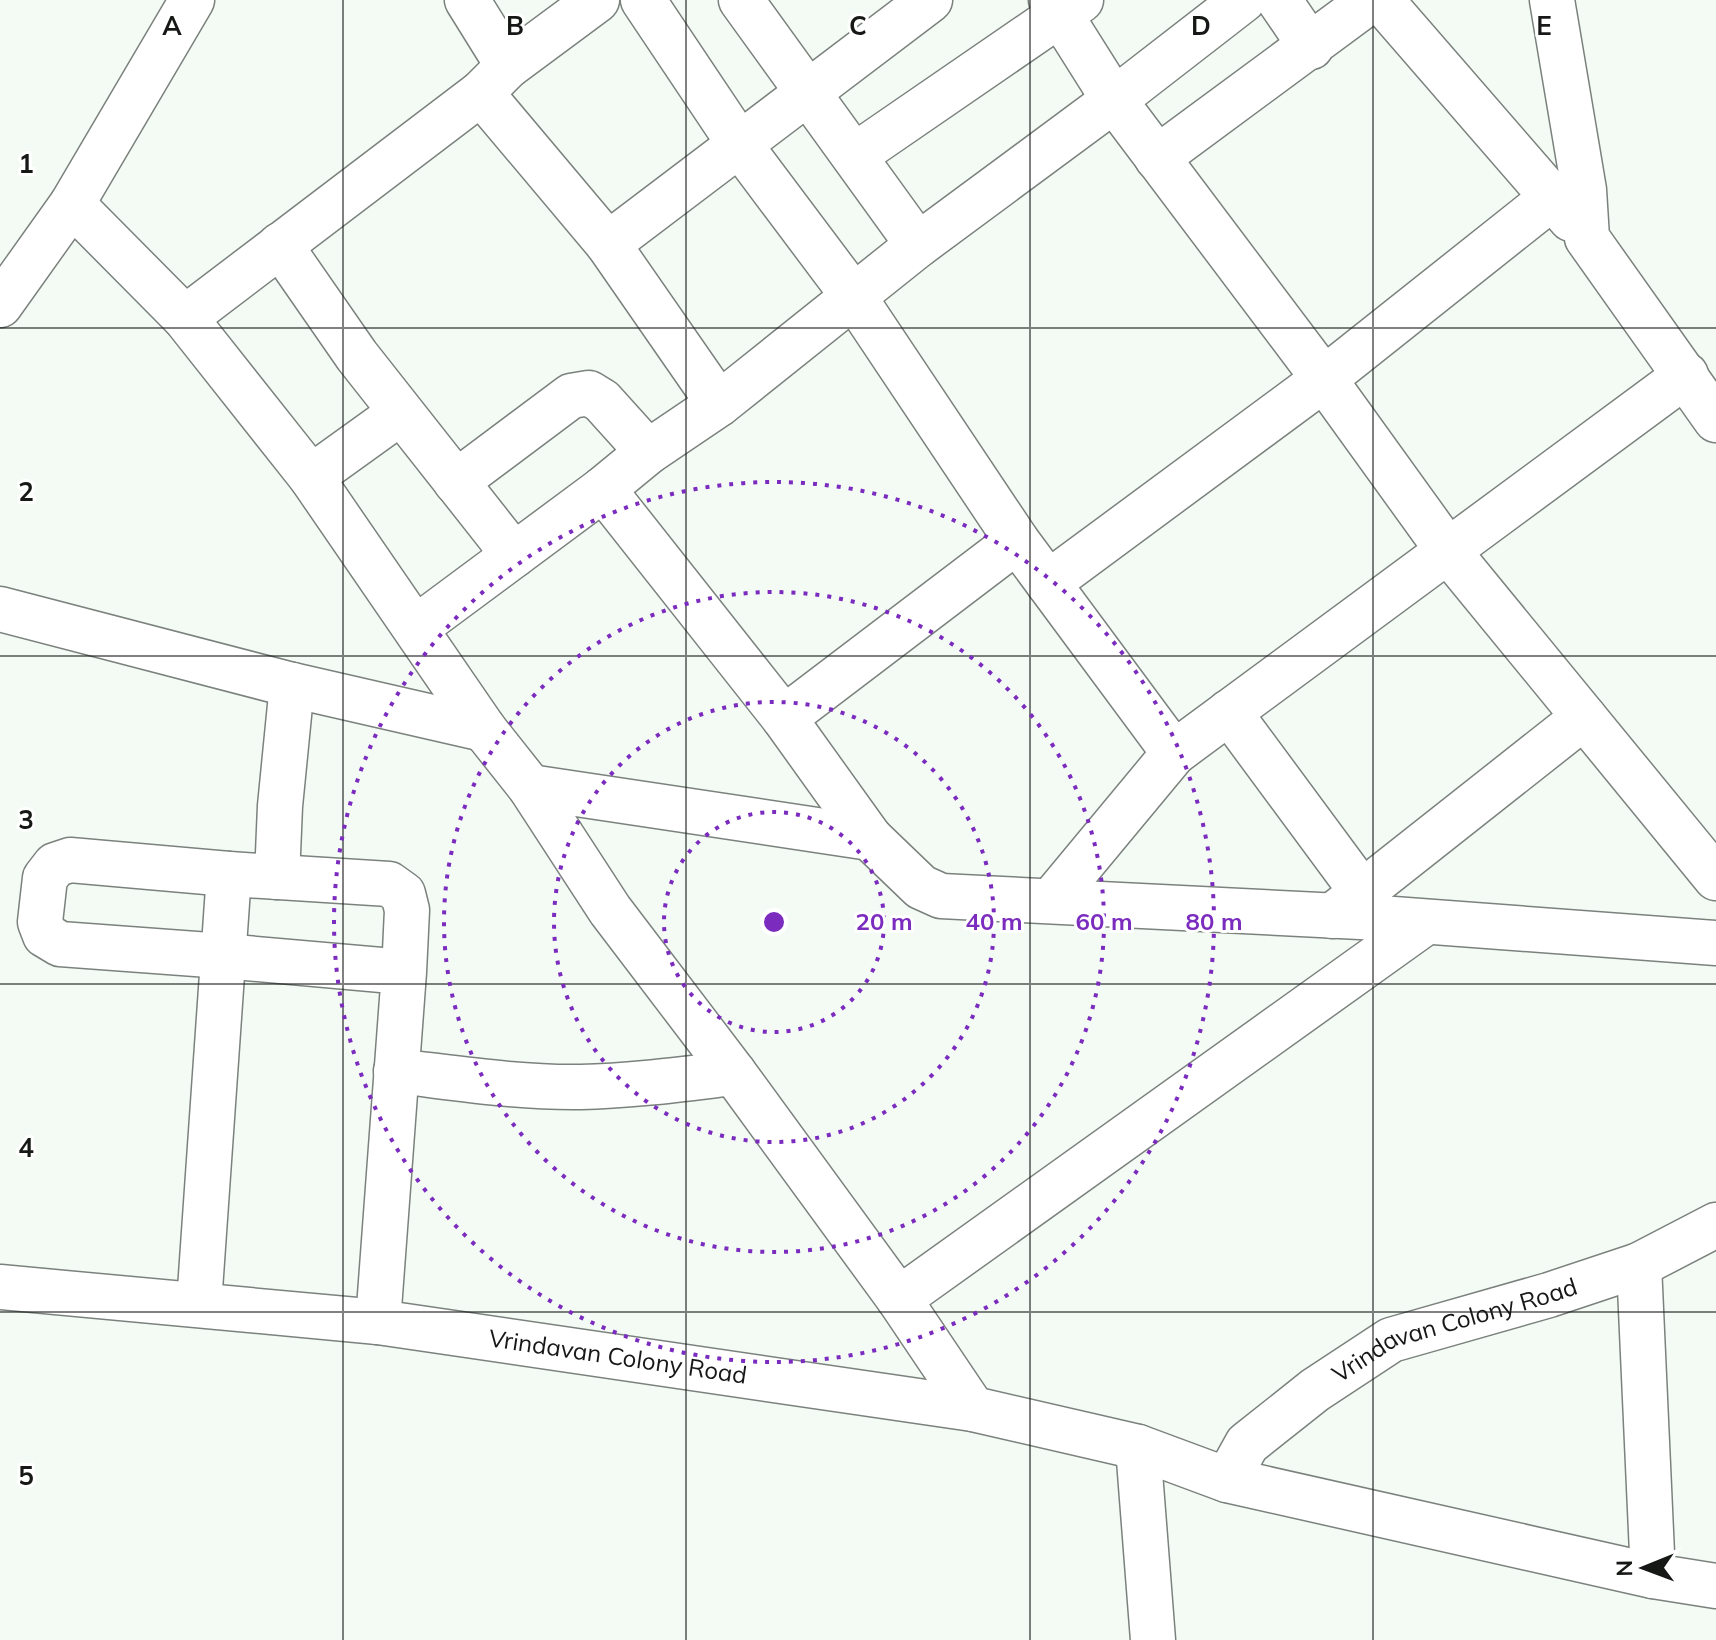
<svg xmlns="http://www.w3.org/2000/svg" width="1716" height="1640" font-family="Mulish,sans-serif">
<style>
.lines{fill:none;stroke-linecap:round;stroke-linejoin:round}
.minor-casing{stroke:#7b827d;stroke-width:47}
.minor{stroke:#fff;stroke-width:44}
.grid{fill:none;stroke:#161816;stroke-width:2;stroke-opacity:0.55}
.ring{fill:none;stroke:#7b2cbf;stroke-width:4;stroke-dasharray:4 8}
.labels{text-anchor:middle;stroke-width:6;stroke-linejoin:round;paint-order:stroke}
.street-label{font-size:24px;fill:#161816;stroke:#fff}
.grid-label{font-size:26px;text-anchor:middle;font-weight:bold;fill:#161816;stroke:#fff;stroke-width:6;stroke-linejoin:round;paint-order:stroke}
.centre{fill:#7b2cbf;stroke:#fff;stroke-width:4}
.ring-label{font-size:24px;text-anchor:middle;font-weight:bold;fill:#7b2cbf;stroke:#fff;stroke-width:6;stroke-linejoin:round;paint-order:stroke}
</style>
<rect width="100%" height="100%" fill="#f4fbf5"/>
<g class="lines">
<g class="minor-casing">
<g id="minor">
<polyline points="467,0 508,66"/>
<polyline points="643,0 740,145 854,297 1017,541 1174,753 1686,375"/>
<polyline points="741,0 918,245"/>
<polyline points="1051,0 1114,100 1324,379 1448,551 1716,878"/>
<polyline points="1279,0 1311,47"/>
<polyline points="1381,0 1571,219"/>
<polyline points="1552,0 1584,190 1587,238 1716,420"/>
<polyline points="481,93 608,244 719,404"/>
<polyline points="854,156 1081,0"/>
<polyline points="1157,158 1371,0"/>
<polyline points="72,204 185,318 311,477 484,729 530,787 610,910 734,1073 899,1299 973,1409"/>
<polyline points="608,244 930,0"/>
<polyline points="280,245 357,356 514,555"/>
<polyline points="0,305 72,204 192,0"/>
<polyline points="185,318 481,93 508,66 597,0"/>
<polyline points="311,477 400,413"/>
<polyline points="456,482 571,396 589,393 602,401 648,452"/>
<polyline points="603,489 784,718 870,838"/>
<polyline points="1048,583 1324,379 1553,197"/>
<polyline points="0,609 292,685 484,729"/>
<polyline points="417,627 603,489 648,452 719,404 918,245 1114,100 1243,0"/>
<polyline points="1229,712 1362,892"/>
<polyline points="784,718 1017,541"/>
<polyline points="530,787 870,838 921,887 941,896 1380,918 1716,943"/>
<polyline points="277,877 280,806 292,685"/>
<polyline points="1052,900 1174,753"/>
<polyline points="1332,916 1584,717"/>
<path d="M396,1071C457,1078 519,1088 581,1087C632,1086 683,1079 734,1073"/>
<polyline points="1639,1265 1653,1576"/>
<path id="s1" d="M0,1287L378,1322L973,1409L1138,1447L1227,1480L1653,1576L1716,1586"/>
<polyline points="899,1299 1426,922"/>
<polyline points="199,1304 229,874"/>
<polyline points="378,1322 404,972 407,910 403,894 389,884 229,874 70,860 55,865 45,878 40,922 45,935 60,944 223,956 404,972"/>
<polyline points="1138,1447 1153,1640"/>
<path id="s2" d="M1227,1480L1247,1444L1315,1390L1391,1340L1549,1295L1639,1265L1716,1225"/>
</g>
</g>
<use href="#minor" class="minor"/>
</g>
<path class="grid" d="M343,0V1640M686,0V1640M1030,0V1640M1373,0V1640M0,328H1716M0,656H1716M0,984H1716M0,1312H1716"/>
<g class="ring">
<circle cx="774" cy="922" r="110"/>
<circle cx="774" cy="922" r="220"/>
<circle cx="774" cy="922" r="330"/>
<circle cx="774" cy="922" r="440"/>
</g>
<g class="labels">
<g class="street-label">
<text dy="8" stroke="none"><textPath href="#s2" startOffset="282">Vrindavan Colony Road</textPath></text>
<text dy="8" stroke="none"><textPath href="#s1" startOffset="622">Vrindavan Colony Road</textPath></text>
</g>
</g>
<g class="grid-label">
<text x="172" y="35">A</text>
<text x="515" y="35">B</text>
<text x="858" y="35">C</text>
<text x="1201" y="35">D</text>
<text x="1544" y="35">E</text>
<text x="26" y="173">1</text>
<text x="26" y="501">2</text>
<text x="26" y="829">3</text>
<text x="26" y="1157">4</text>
<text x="26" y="1485">5</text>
</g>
<circle cx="774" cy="922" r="12" class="centre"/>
<g class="ring-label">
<text x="884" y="930">20 m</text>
<text x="994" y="930">40 m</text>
<text x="1104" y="930">60 m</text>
<text x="1214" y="930">80 m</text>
</g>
<g transform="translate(1644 1568) rotate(269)" stroke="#ffffff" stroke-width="6" paint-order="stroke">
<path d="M0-6L14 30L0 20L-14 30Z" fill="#161816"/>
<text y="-12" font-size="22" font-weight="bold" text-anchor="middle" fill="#161816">N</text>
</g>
</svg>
